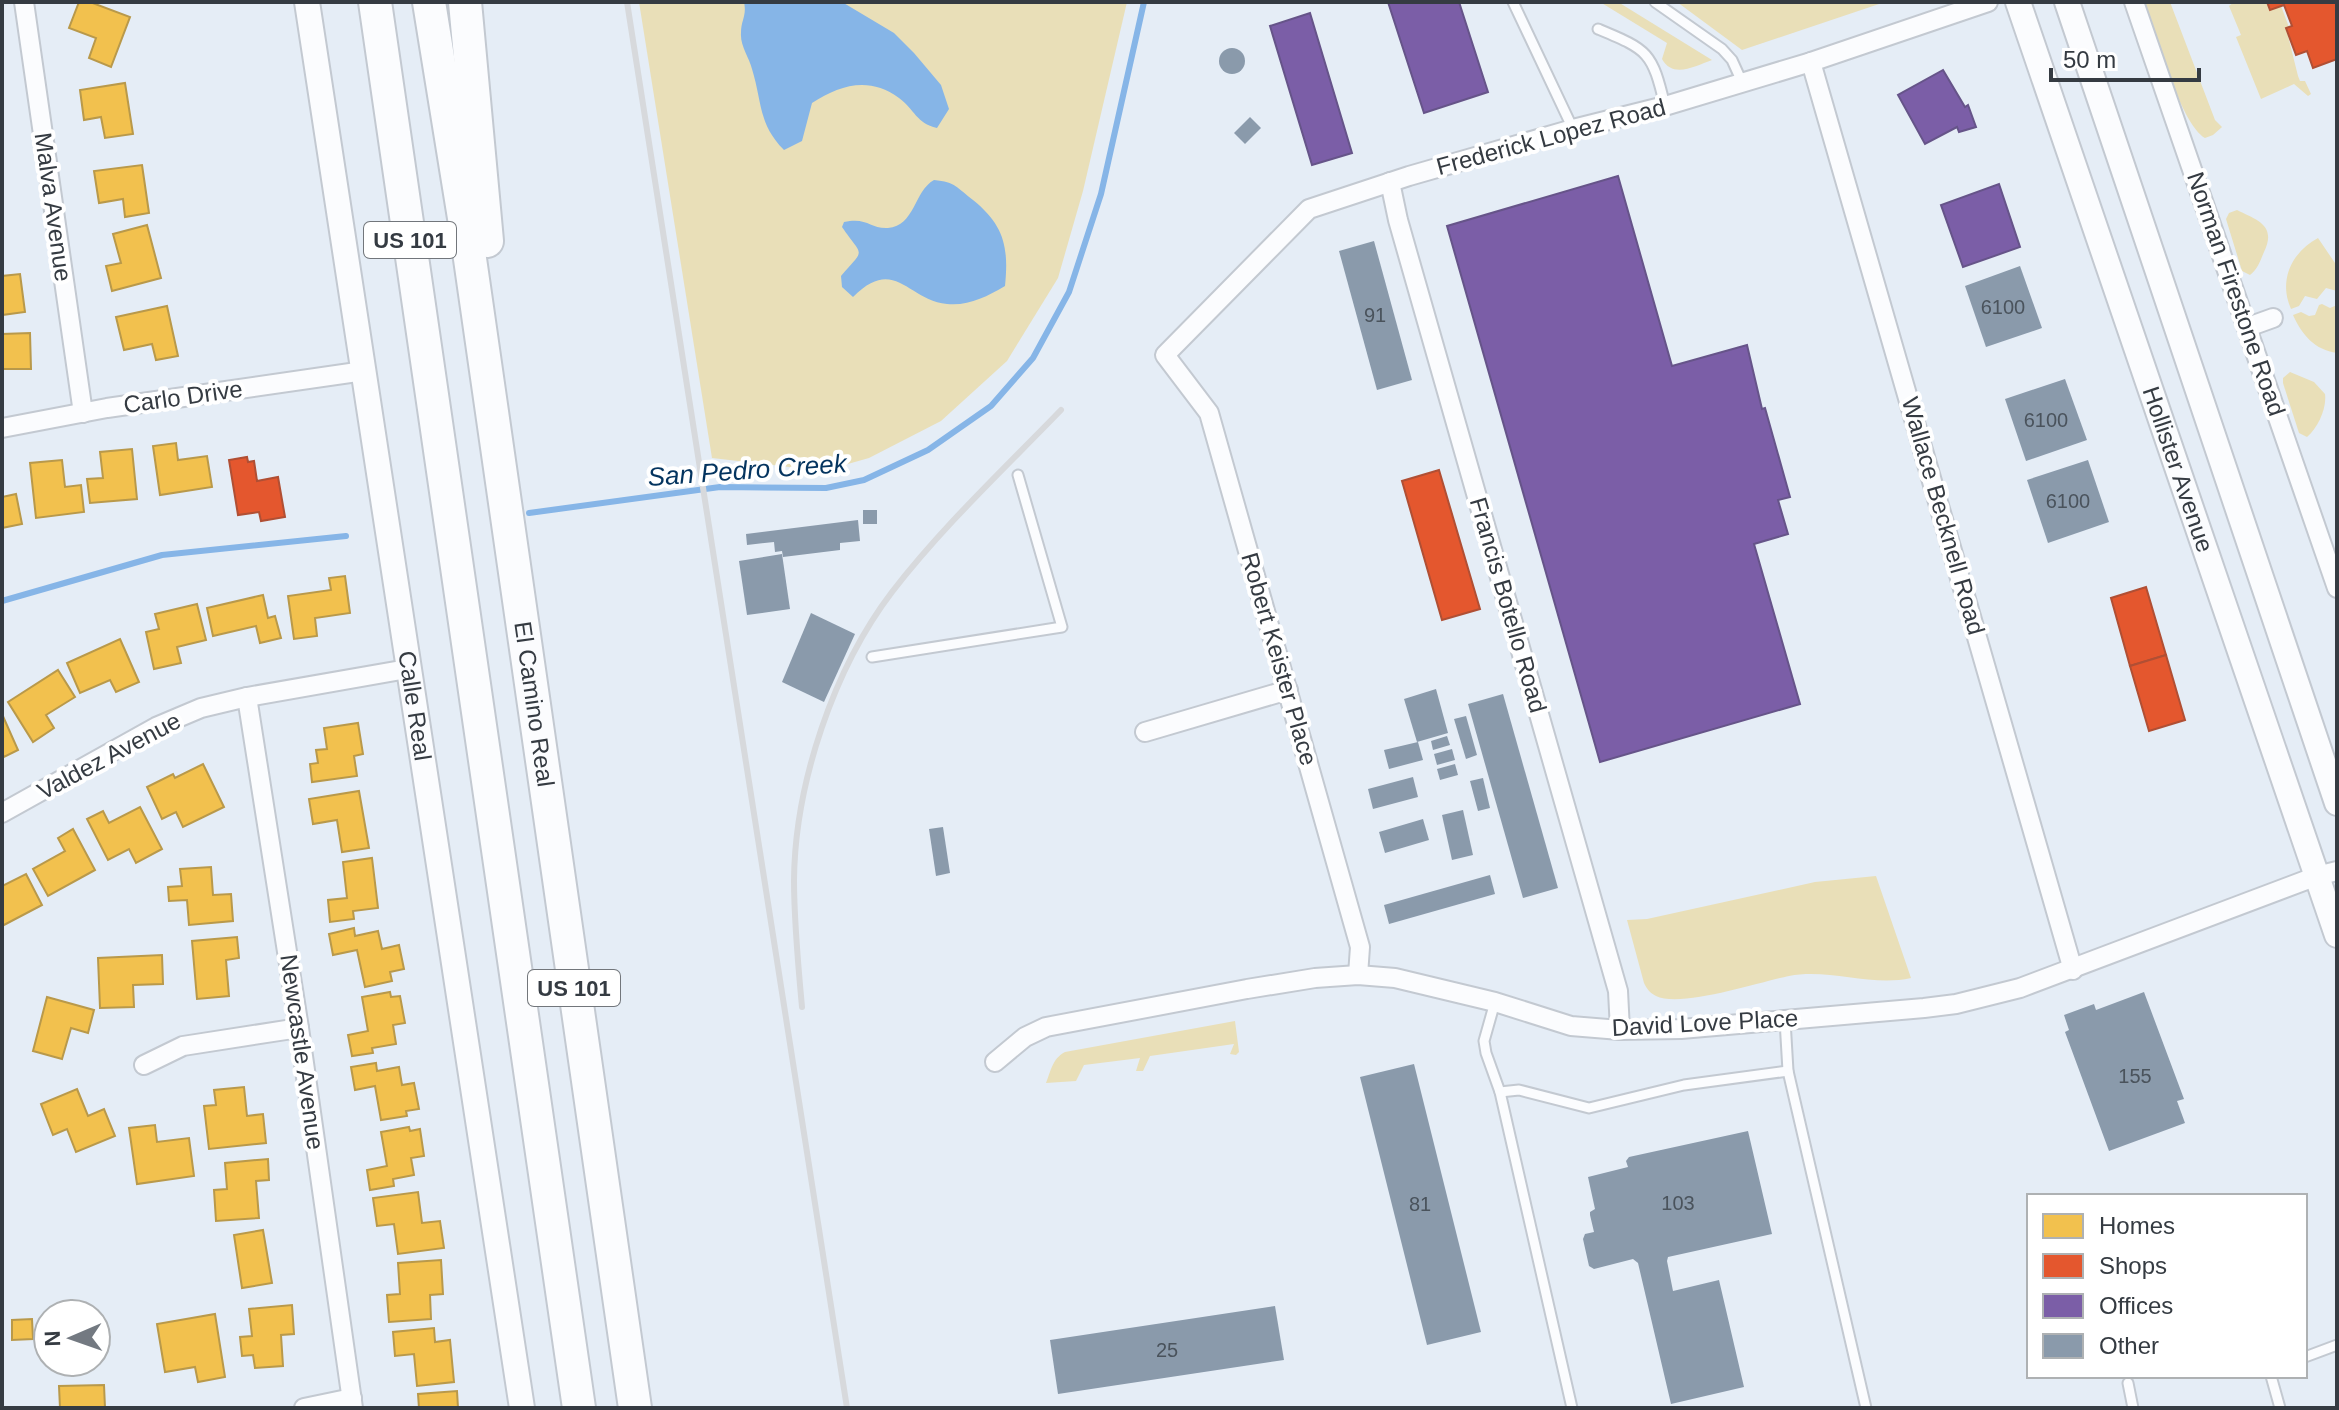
<svg xmlns="http://www.w3.org/2000/svg" width="2339" height="1410" font-family="Helvetica,sans-serif">
<style>
.green{fill:#e9dfb8}
.water{fill:#86b5e7}
.homes{fill:#f2c14e;stroke:#b9994a;stroke-width:2}
.shops{fill:#e4572e;stroke:#b04f34;stroke-width:2}
.offices{fill:#7b5ea7;stroke:#665489;stroke-width:2}
.lines{fill:none;stroke-linecap:round;stroke-linejoin:round}
.stream{stroke:#86b5e7;stroke-width:6}
.building{fill:#8a9aab}
.lane-casing{stroke:#c3c9d1;stroke-width:13}
.street-casing{stroke:#c3c9d1;stroke-width:22}
.secondary-casing{stroke:#c3c9d1;stroke-width:28}
.highway-casing{stroke:#c3c9d1;stroke-width:36}
.lane{stroke:#fbfcfe;stroke-width:9}
.street{stroke:#fbfcfe;stroke-width:18}
.secondary{stroke:#fbfcfe;stroke-width:24}
.highway{stroke:#fbfcfe;stroke-width:32}
.rail{stroke:#d7d9dc;stroke-width:6}
.labels{text-anchor:middle;stroke-width:8;stroke-linejoin:round;paint-order:stroke}
.number-label{font-size:20px;fill:#4a535c}
.shield{fill:#fff;stroke:#72767b;stroke-width:2}
.shield-label{font-size:22px;font-weight:bold;fill:#353b42}
.street-label{font-size:24px;fill:#353b42;stroke:#fff}
.water-label{font-size:26px;font-style:italic;fill:#04345f;stroke:#fff}
</style>
<rect width="100%" height="100%" fill="#e5edf6"/>
<g class="green">
<polygon points="639,2 1127,2 1083,191 1058,278 1007,361 941,421 869,458 823,471 712,458"/>
<path d="M1600,2H1618L1712,60C1695,66 1673,79 1662,59L1667,43Z"/>
<polygon points="1677,2 1885,2 1742,50"/>
<path d="M2145,2H2170L2215,120L2222,127L2213,135L2205,138C2180,123 2155,32 2145,2Z"/>
<polygon points="2234,2 2267,2 2270,10 2281,6 2289,27 2286,28 2298,76 2300,81 2305,81 2311,94 2308,96 2294,84 2261,99 2236,37 2241,35 2229,6"/>
<path d="M2237,210C2257,220 2277,225 2264,252C2260,261 2258,269 2250,275L2242,271L2226,219L2229,213Z"/>
<path d="M2318,238L2337,266V291L2326,288L2317,299L2305,296L2299,306L2291,309C2278,280 2292,252 2318,238Z"/>
<path d="M2322,304L2330,308L2337,305V353C2315,350 2302,335 2293,315L2301,312L2309,316L2315,315L2319,305Z"/>
<path d="M2290,372L2314,382L2325,394C2327,408 2318,428 2307,437L2299,433L2283,383V378Z"/>
<path d="M1876,876L1911,978C1871,987 1829,968 1789,976C1760,982 1681,1008 1656,996C1650,993 1647,989 1644,983L1627,920L1647,919L1815,882Z"/>
<path d="M1235,1021L1239,1052L1236,1055L1230,1054L1234,1044L1150,1056L1143,1071H1136L1140,1058L1084,1065L1076,1081L1046,1083C1051,1071 1052,1059 1065,1052Z"/>
</g>
<g class="water">
<path d="M744,2H842L894,33L914,53L941,85L949,109L937,128C916,123 915,110 899,98C869,76 840,85 812,103L802,141L784,150C758,124 762,101 752,69C749,57 740,46 741,33C741,20 747,16 744,2Z"/>
<path d="M934,180C956,182 957,188 973,200C1004,225 1009,247 1005,286C986,297 969,306 947,304C907,300 895,255 853,297L842,287L841,276C866,247 863,258 842,227L844,222C868,217 870,229 888,228C915,226 914,191 934,180Z"/>
</g>
<g class="homes">
<polygon points="79,2 90,2 130,17 111,67 89,58 96,38 69,28"/>
<polygon points="125,83 133,134 105,138 101,117 84,120 80,90"/>
<polygon points="142,165 149,213 125,217 123,199 99,203 94,171"/>
<polygon points="147,225 161,278 112,291 106,266 121,263 113,234"/>
<polygon points="20,274 25,312 2,315 2,276"/>
<polygon points="167,306 178,356 156,360 152,344 124,350 116,317"/>
<polygon points="30,333 31,369 2,369 2,334"/>
<polygon points="176,443 178,460 207,456 212,487 160,495 153,446"/>
<polygon points="132,449 137,499 90,503 87,479 103,478 100,452"/>
<polygon points="62,460 65,487 81,485 84,512 36,518 30,463"/>
<polygon points="16,494 22,524 2,528 2,497"/>
<polygon points="345,576 350,613 315,618 317,636 294,639 288,596 331,590 329,578"/>
<polygon points="263,595 268,618 275,616 281,638 260,643 256,626 213,636 207,608"/>
<polygon points="197,604 206,640 177,647 181,663 154,669 146,632 159,629 155,614"/>
<polygon points="120,639 139,682 116,692 110,680 80,693 67,663"/>
<polygon points="58,670 75,697 46,715 54,728 33,742 8,702"/>
<polygon points="2,714 18,750 4,757 2,753"/>
<polygon points="358,723 363,754 354,756 357,776 312,782 310,764 318,763 316,750 327,749 324,728"/>
<polygon points="203,764 224,807 183,827 176,812 162,819 147,787 173,774 175,778"/>
<polygon points="359,791 369,848 342,852 337,820 313,824 309,799"/>
<polygon points="140,807 162,849 136,863 129,849 108,860 87,819 103,811 109,823"/>
<polygon points="73,829 95,870 48,896 33,869 65,851 58,838"/>
<polygon points="372,858 378,908 353,911 354,919 330,922 328,900 347,898 343,862"/>
<polygon points="211,867 213,895 231,894 233,921 189,925 187,900 169,901 168,887 182,886 180,869"/>
<polygon points="26,874 42,905 2,926 2,886"/>
<polygon points="354,928 355,936 378,931 382,949 399,945 404,969 390,972 392,981 365,987 357,950 333,955 329,934"/>
<polygon points="237,937 239,958 226,960 229,996 197,999 192,941"/>
<polygon points="162,955 163,984 133,985 134,1007 100,1008 98,958"/>
<polygon points="390,992 391,997 400,996 405,1023 393,1025 396,1044 372,1048 373,1053 352,1056 348,1035 368,1031 362,997"/>
<polygon points="47,997 94,1010 88,1033 71,1028 62,1059 33,1051"/>
<polygon points="376,1063 377,1071 399,1067 402,1085 414,1083 419,1109 406,1111 407,1116 381,1120 375,1086 355,1090 351,1067"/>
<polygon points="244,1087 247,1116 263,1114 266,1143 209,1149 204,1106 216,1105 214,1090"/>
<polygon points="77,1089 88,1116 104,1109 115,1136 76,1152 67,1129 53,1135 41,1104"/>
<polygon points="155,1125 157,1142 189,1138 194,1176 137,1184 129,1128"/>
<polygon points="409,1127 410,1131 420,1129 424,1156 411,1158 414,1175 393,1179 394,1186 370,1190 367,1170 387,1166 381,1132"/>
<polygon points="268,1159 269,1180 256,1181 259,1218 216,1221 214,1190 227,1189 225,1163"/>
<polygon points="418,1192 422,1223 440,1221 444,1248 398,1254 394,1224 377,1226 373,1198"/>
<polygon points="263,1230 272,1283 242,1288 234,1235"/>
<polygon points="441,1260 443,1294 430,1295 431,1319 389,1322 387,1295 400,1294 398,1263"/>
<polygon points="292,1305 294,1334 281,1335 283,1366 255,1368 253,1355 242,1356 240,1337 252,1336 249,1309"/>
<polygon points="215,1314 225,1377 198,1382 195,1367 165,1372 157,1324"/>
<polygon points="32,1319 33,1339 12,1340 12,1320"/>
<polygon points="434,1328 435,1342 450,1340 454,1382 417,1386 414,1354 395,1356 393,1332"/>
<polygon points="104,1385 105,1408 60,1408 59,1386"/>
<polygon points="457,1391 458,1408 419,1408 418,1394"/>
</g>
<g class="shops">
<polygon points="2267,2 2337,2 2337,59 2313,68 2307,51 2296,55 2286,28 2292,26 2284,5 2270,10"/>
<polygon points="247,457 248,462 254,461 257,481 278,477 285,517 261,521 259,512 238,515 229,460"/>
<polygon points="1439,470 1480,609 1442,620 1402,481"/>
<polygon points="2146,587 2166,655 2130,666 2111,598"/>
<polygon points="2166,655 2185,720 2149,731 2130,666"/>
</g>
<g class="offices">
<polygon points="1388,2 1459,2 1488,92 1424,113"/>
<polygon points="1310,13 1352,153 1312,165 1270,26"/>
<polygon points="1943,70 1965,107 1968,105 1976,127 1959,132 1957,127 1925,144 1898,95"/>
<polygon points="1618,176 1672,366 1747,345 1762,409 1765,408 1790,497 1778,500 1788,534 1754,544 1800,704 1600,762 1447,226"/>
<polygon points="1999,184 2020,247 1963,267 1941,205"/>
</g>
<g class="lines">
<g class="stream">
<polyline points="529,513 720,487 826,488 864,480 928,450 991,406 1033,358 1069,292 1101,194 1144,2"/>
<polyline points="2,601 162,555 346,536"/>
</g>
</g>
<g class="building">
<circle cx="1232" cy="61" r="13"/>
<polygon points="1250,117 1261,128 1245,144 1234,133"/>
<polygon points="1374,241 1412,380 1377,390 1339,251"/>
<polygon points="2020,266 2042,328 1986,347 1965,286"/>
<polygon points="2065,379 2087,440 2026,461 2005,399"/>
<polygon points="2088,460 2109,522 2048,543 2027,480"/>
<rect x="863" y="510" width="14" height="14"/>
<polygon points="858,520 860,541 840,543 840,550 783,557 782,551 775,552 774,542 747,545 746,534"/>
<polygon points="782,554 790,609 747,615 739,561"/>
<polygon points="811,613 855,634 824,702 782,682"/>
<polygon points="1436,689 1448,733 1417,742 1404,699"/>
<polygon points="1503,694 1558,888 1523,898 1468,704"/>
<polygon points="1466,716 1477,755 1466,759 1454,719"/>
<polygon points="1447,736 1450,745 1433,750 1431,741"/>
<polygon points="1418,742 1423,760 1389,769 1384,750"/>
<polygon points="1452,749 1455,760 1437,765 1434,754"/>
<polygon points="1455,764 1458,775 1440,780 1437,769"/>
<polygon points="1413,777 1418,797 1373,809 1368,789"/>
<polygon points="1483,778 1490,808 1478,811 1470,781"/>
<polygon points="1463,810 1473,855 1452,860 1442,815"/>
<polygon points="1423,819 1429,840 1385,853 1379,832"/>
<polygon points="943,827 950,873 936,876 929,829"/>
<polygon points="1490,875 1495,894 1389,924 1384,905"/>
<polygon points="2144,992 2184,1099 2177,1101 2185,1123 2109,1151 2065,1032 2069,1030 2064,1015 2094,1004 2096,1010"/>
<polygon points="1414,1064 1481,1332 1427,1345 1360,1077"/>
<polygon points="1748,1131 1772,1234 1668,1257 1667,1261 1673,1291 1719,1280 1744,1387 1671,1404 1638,1263 1633,1259 1594,1269 1589,1266 1583,1239 1585,1234 1594,1232 1590,1215 1590,1212 1595,1209 1588,1177 1628,1167 1626,1161 1629,1157"/>
<polygon points="1275,1306 1284,1360 1058,1394 1050,1340"/>
</g>
<g class="lines">
<g class="lane-casing">
<g id="lane">
<polyline points="1513,2 1573,129"/>
<polyline points="1655,2 1722,49 1732,60 1742,82"/>
<path d="M1598,29C1648,50 1652,51 1665,106"/>
<polyline points="872,657 1062,627 1018,475"/>
<polyline points="1495,1002 1484,1041 1486,1053 1500,1092 1572,1408"/>
<polyline points="1785,1020 1788,1071 1866,1408"/>
<polyline points="1500,1092 1519,1090 1589,1108 1684,1085 1788,1071"/>
<polyline points="2305,1357 2337,1345"/>
<polyline points="2271,1376 2280,1408"/>
<polyline points="2128,1383 2133,1408"/>
</g>
</g>
<g class="street-casing">
<g id="street">
<polyline points="24,2 83,413"/>
<polyline points="2134,2 2337,588"/>
<polyline points="1811,62 2073,970"/>
<polyline points="1390,182 1398,220 1618,991 1620,1030"/>
<polyline points="2248,327 2273,318"/>
<polyline points="2,428 107,408 364,371"/>
<polyline points="247,697 299,1028 353,1408"/>
<polyline points="1145,732 1288,690"/>
<polyline points="2,813 156,727 201,708 247,697 407,669"/>
<polyline points="1358,975 1360,947 1209,413 1165,355 1309,209 1409,176 1573,129 1665,106 1811,62 1988,2"/>
<polyline points="995,1062 1025,1037 1046,1027 1247,989 1315,978 1358,975 1395,978 1495,1002 1571,1026 1620,1030 1681,1029 1924,1008 1956,1004 2020,988 2317,876 2337,871"/>
<polyline points="144,1065 183,1046 299,1028"/>
<polyline points="304,1408 352,1398"/>
</g>
</g>
<g class="secondary-casing">
<g id="secondary">
<path id="s1" d="M307,2L522,1408"/>
<path id="s2" d="M2018,2L2337,935"/>
<polyline points="2067,2 2337,803"/>
</g>
</g>
<g class="highway-casing">
<g id="highway">
<polyline points="375,2 579,1408"/>
<path id="s3" d="M429,2L465,224L635,1408"/>
<polyline points="465,2 487,241"/>
</g>
</g>
<use href="#lane" class="lane"/>
<use href="#street" class="street"/>
<use href="#secondary" class="secondary"/>
<use href="#highway" class="highway"/>
<g class="rail">
<polyline points="627,2 847,1408"/>
<path d="M802,1007C798,964 794,922 794,880C795,783 834,668 892,592C943,526 1004,469 1061,410"/>
</g>
</g>
<g class="labels">
<g class="number-label">
<text x="2003" y="314">6100</text>
<text x="1375" y="322">91</text>
<text x="2046" y="427">6100</text>
<text x="2068" y="508">6100</text>
<text x="2135" y="1083">155</text>
<text x="1678" y="1210">103</text>
<text x="1420" y="1211">81</text>
<text x="1167" y="1357">25</text>
</g>
<g class="shield">
<rect x="364" y="222" width="92" height="36" rx="6"/>
<rect x="528" y="970" width="92" height="36" rx="6"/>
</g>
<g class="shield-label">
<text x="410" y="248">US 101</text>
<text x="574" y="996">US 101</text>
</g>
<g class="street-label">
<text transform="translate(1551 137) rotate(-15)" y="8">Frederick Lopez Road</text>
<text transform="translate(53 207) rotate(82)" y="8">Malva Avenue</text>
<text transform="translate(2236 294) rotate(71)" y="8">Norman Firestone Road</text>
<text transform="translate(183 397) rotate(-8)" y="8">Carlo Drive</text>
<text dy="8" stroke="none"><textPath href="#s2" startOffset="494">Hollister Avenue</textPath></text>
<text transform="translate(1943 516) rotate(74)" y="8">Wallace Becknell Road</text>
<text transform="translate(1508 605) rotate(74)" y="8">Francis Botello Road</text>
<text transform="translate(1279 659) rotate(74)" y="8">Robert Keister Place</text>
<text dy="8" stroke="none"><textPath href="#s1" startOffset="712">Calle Real</textPath></text>
<text dy="8" stroke="none"><textPath href="#s3" startOffset="710">El Camino Real</textPath></text>
<text transform="translate(109 756) rotate(-28)" y="8">Valdez Avenue</text>
<text transform="translate(1705 1023) rotate(-3)" y="8">David Love Place</text>
<text transform="translate(302 1052) rotate(82)" y="8">Newcastle Avenue</text>
</g>
<g class="water-label">
<text transform="translate(747 470) rotate(-4)" y="9">San Pedro Creek</text>
</g>
</g>
<rect width="2339" height="1410" fill="none" stroke="#353b42" stroke-width="8"/>
<rect x="2027" y="1194" width="280" height="184" fill="#ffffff" stroke="#aeb1b3" stroke-width="2"/>
<rect x="2043" y="1214" width="40" height="24" fill="#f2c14e" stroke="#aeb1b3" stroke-width="2"/>
<text x="2099" y="1234" font-size="24" fill="#353b42">Homes</text>
<rect x="2043" y="1254" width="40" height="24" fill="#e4572e" stroke="#aeb1b3" stroke-width="2"/>
<text x="2099" y="1274" font-size="24" fill="#353b42">Shops</text>
<rect x="2043" y="1294" width="40" height="24" fill="#7b5ea7" stroke="#aeb1b3" stroke-width="2"/>
<text x="2099" y="1314" font-size="24" fill="#353b42">Offices</text>
<rect x="2043" y="1334" width="40" height="24" fill="#8a9aab" stroke="#aeb1b3" stroke-width="2"/>
<text x="2099" y="1354" font-size="24" fill="#353b42">Other</text>
<g transform="translate(72 1338) rotate(268)"><circle r="38" fill="#ffffff" stroke="#aeb1b3" stroke-width="2"/>
<path d="M0-6L14 30L0 20L-14 30Z" fill="#737981"/>
<text y="-12" font-size="22" font-weight="bold" text-anchor="middle" fill="#353b42">N</text>
</g>
<path d="M2051 68v12h148v-12" fill="none" stroke="#353b42" stroke-width="4"/>
<text x="2063" y="68" font-size="24" fill="#353b42" stroke="#ffffff" stroke-width="6" paint-order="stroke">50 m</text>
</svg>
